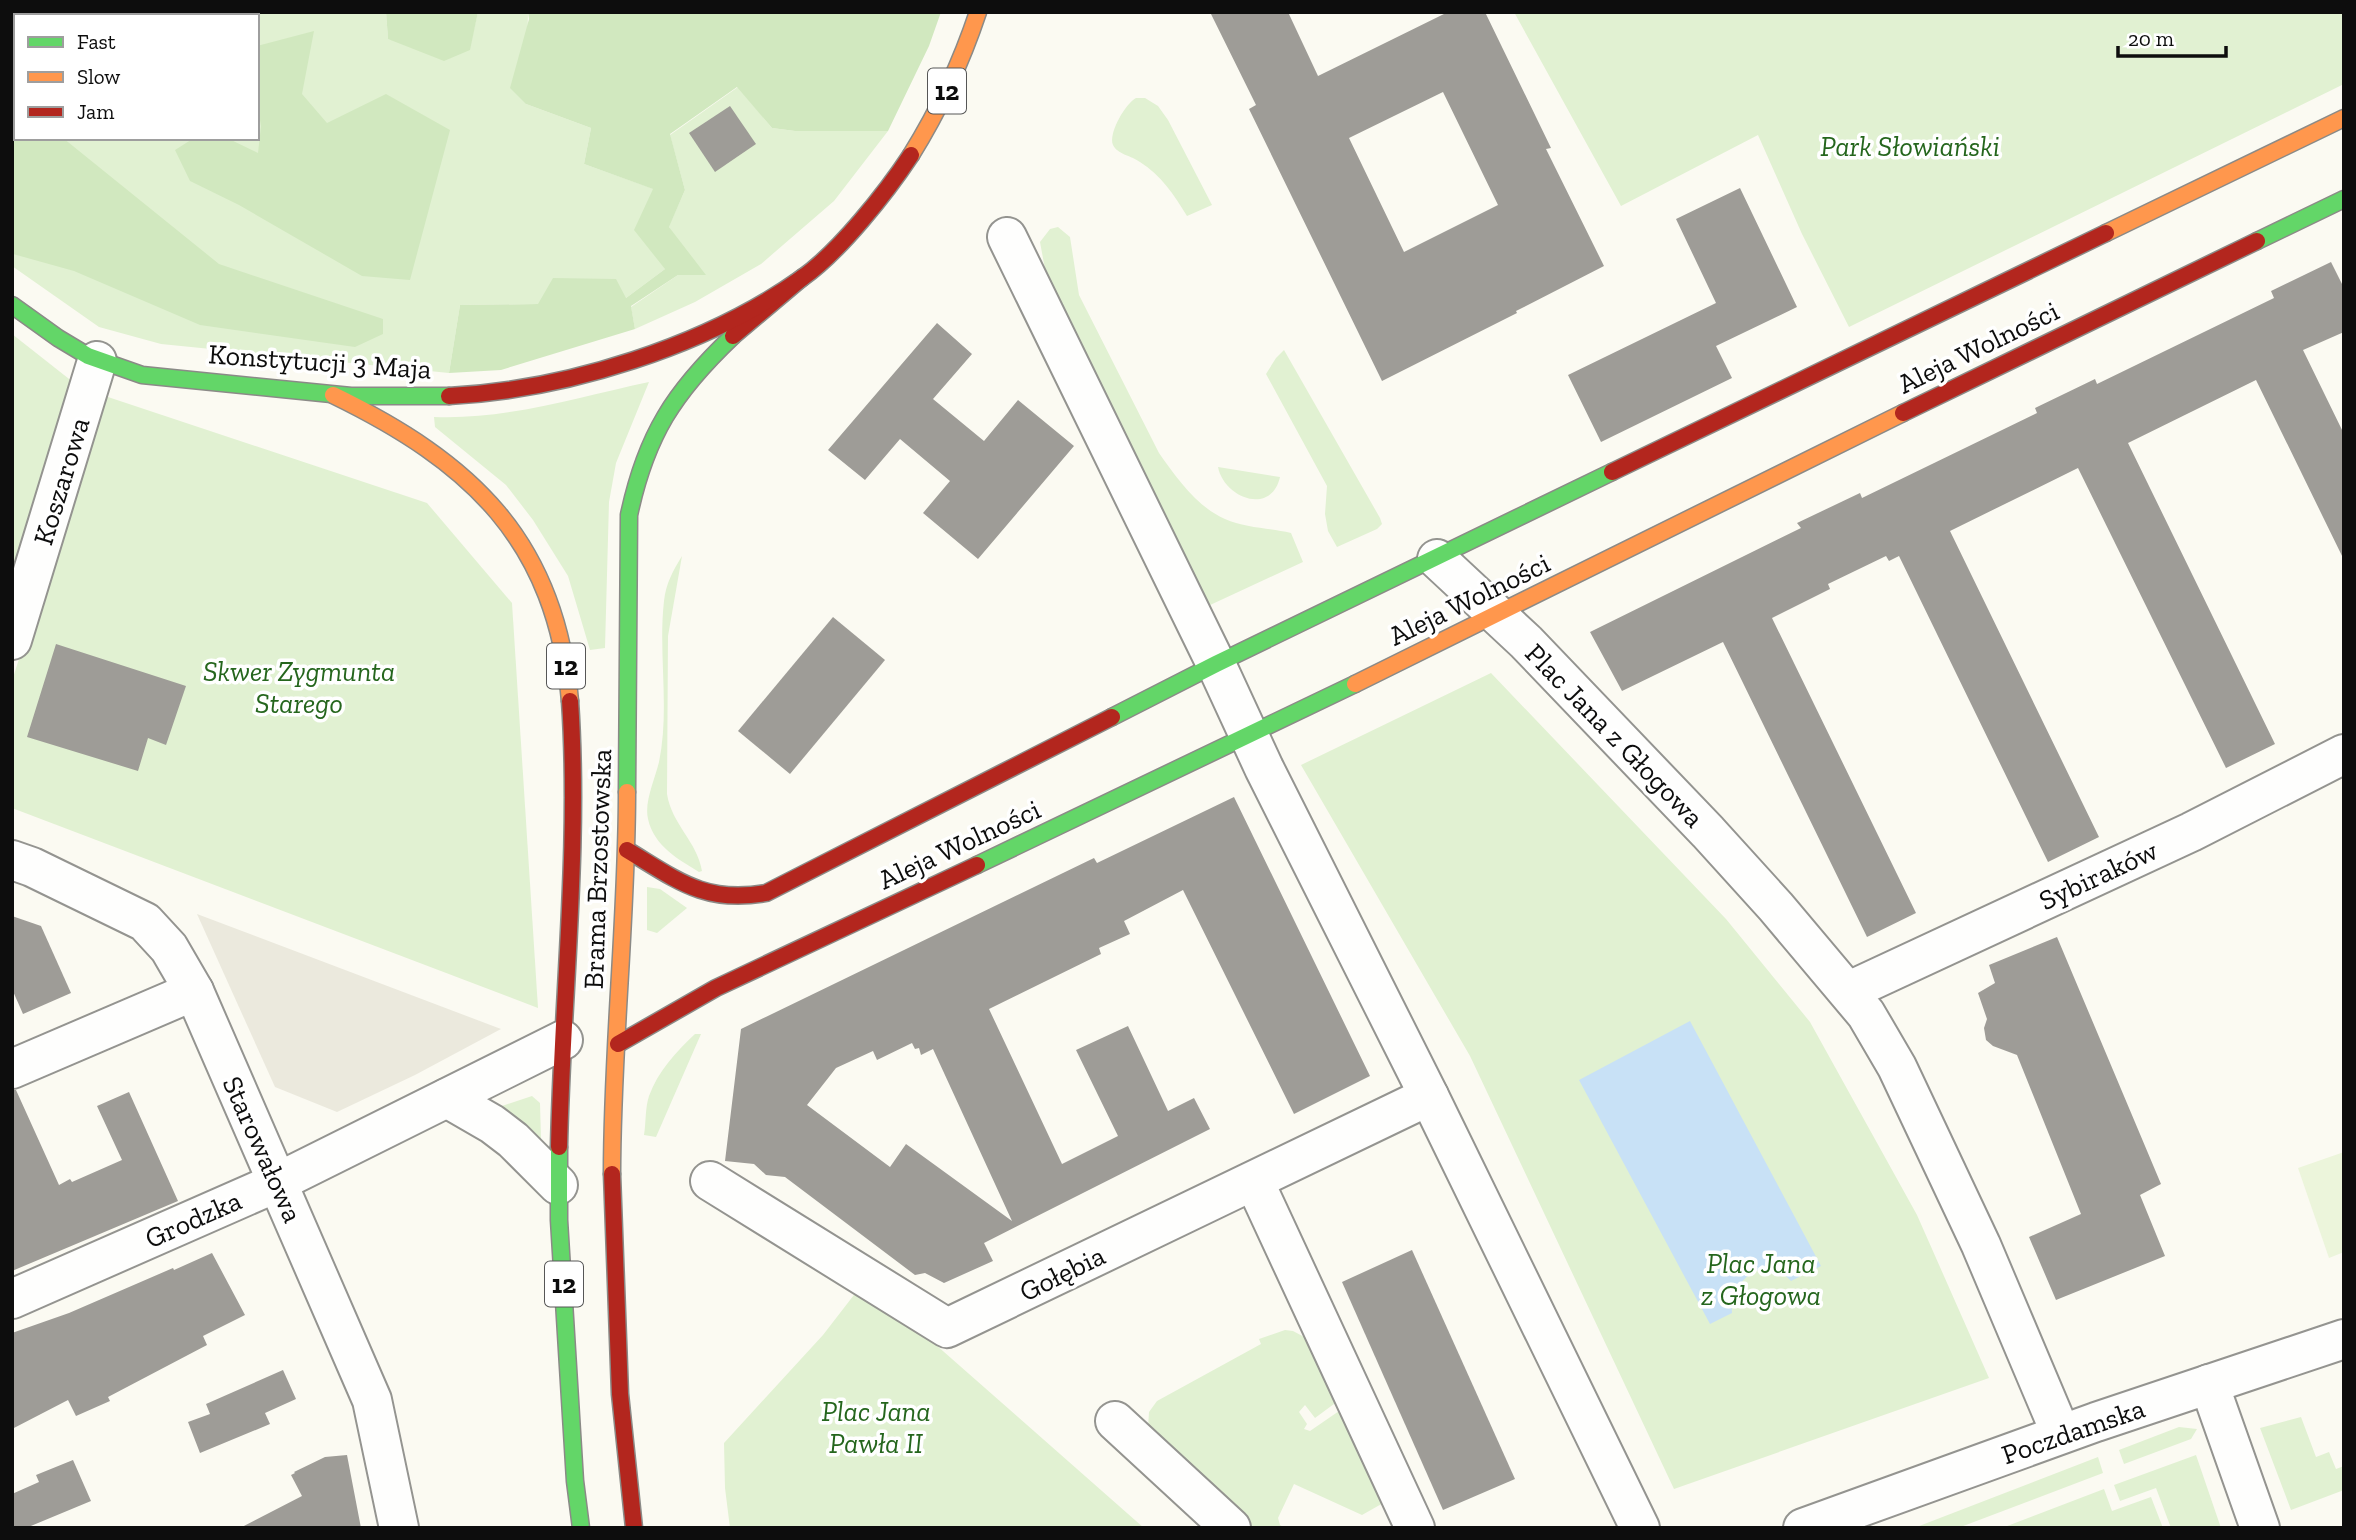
<svg xmlns="http://www.w3.org/2000/svg" width="2356" height="1540" font-family="'Zilla Slab',serif">
<style>
.green{fill:#e1f1d2;fill-rule:evenodd}
.forest{fill:#d1e8bf}
.pitch{fill:#ecf5db}
.plaza{fill:#ebe9dd}
.water{fill:#c8e1f6}
.building{fill:#9e9c97;fill-rule:evenodd}
.lines{fill:none;stroke-linecap:round;stroke-linejoin:round}
.street-casing{stroke:#949490;stroke-width:42}
.fast-casing{stroke:#8b8a87;stroke-width:19}
.slow-casing{stroke:#8b8a87;stroke-width:19}
.jam-casing{stroke:#8b8a87;stroke-width:19}
.street{stroke:#fefefd;stroke-width:38}
.fast{stroke:#63d668;stroke-width:16}
.slow{stroke:#ff974d;stroke-width:16}
.jam{stroke:#b3261e;stroke-width:16}
.labels{text-anchor:middle;stroke-width:7;stroke-linejoin:round;paint-order:stroke}
.shield{fill:#fff;stroke:#565656;stroke-width:2}
.shield-label{font-size:26px;font-weight:bold;fill:#0d0d0d}
.park-label{font-size:28px;font-style:italic;fill:#25661d;stroke:#fff}
.street-label{font-size:28px;fill:#0d0d0d;stroke:#fff}
</style>
<rect width="100%" height="100%" fill="#fbfaf2"/>
<g class="green">
<path d="M12,12H386L388,39L469,50L478,12H528L526,104L591,128L584,164L654,189L665,269L626,298L538,304L460,305L449,373L161,344L99,327L12,266ZM16,16H257V138H16Z"/>
<polygon points="1514,12 2344,12 2344,84 1849,327 1802,234 1758,135 1621,206"/>
<polygon points="738,87 772,128 795,131 888,131 834,201 761,264 695,302 635,329 631,307 678,275 669,226 685,190 670,135"/>
<path d="M1136,98H1145L1158,106L1168,120L1212,205L1187,216C1174,195 1161,175 1140,162C1132,156 1117,154 1113,145C1108,133 1126,103 1136,98Z"/>
<path d="M1058,227L1070,237L1079,295L1159,453C1176,477 1197,507 1225,519C1245,528 1270,528 1291,533L1303,562L1208,606L1055,293L1045,269L1040,242L1050,229Z"/>
<polygon points="12,334 78,386 21,570 12,567"/>
<polygon points="1284,350 1380,518 1382,524 1377,529 1337,547 1328,531 1325,514 1327,486 1266,374 1276,358"/>
<path d="M649,382L616,463L609,502L605,648L590,650L568,576L533,520L506,485L435,427L434,417C507,420 578,397 649,382Z"/>
<polygon points="102,395 427,503 512,603 538,1008 12,808 12,681"/>
<path d="M1218,467L1280,477C1271,516 1224,498 1218,467Z"/>
<path d="M682,556L668,636L667,794C672,825 697,841 702,871L699,872C678,859 654,846 648,819C644,802 655,779 659,762C670,709 658,654 664,601C666,583 673,571 682,556Z"/>
<polygon points="1491,673 1726,919 1810,1022 1917,1215 1989,1378 1674,1489 1470,1056 1301,765"/>
<polygon points="647,887 660,889 687,908 657,933 647,930"/>
<path d="M695,1034H701L656,1137L644,1135C646,1123 645,1108 649,1096C658,1071 676,1052 695,1034Z"/>
<polygon points="532,1096 540,1103 541,1140 535,1148 493,1109"/>
<polygon points="857,1291 927,1337 1144,1528 730,1528 725,1488 724,1443 823,1335"/>
<polygon points="1285,1330 1293,1331 1308,1339 1338,1401 1315,1418 1305,1405 1299,1412 1307,1424 1304,1429 1310,1431 1342,1409 1385,1502 1362,1515 1294,1484 1278,1518 1280,1525 1285,1528 1249,1528 1148,1428 1149,1412 1157,1401 1261,1344 1259,1339"/>
<polygon points="2301,1417 2316,1457 2329,1452 2336,1469 2344,1466 2344,1490 2291,1510 2260,1428"/>
<polygon points="2179,1427 2197,1429 2191,1439 2124,1464 2119,1450"/>
<polygon points="2196,1455 2221,1528 2171,1528 2156,1488 2120,1501 2114,1485"/>
<polygon points="2098,1457 2103,1473 1958,1528 1914,1528"/>
<polygon points="2104,1489 2112,1511 2151,1497 2163,1528 2002,1528"/>
</g>
<g class="forest">
<polygon points="386,12 478,12 470,50 444,61 388,39"/>
<polygon points="528,12 941,12 929,46 888,131 795,131 772,128 737,87 670,134 685,190 669,227 706,275 678,275 631,306 635,329 501,370 449,373 460,305 538,304 553,278 616,279 626,298 665,269 634,230 653,189 584,164 591,128 526,104 510,88 529,19"/>
<polygon points="314,31 302,94 327,123 386,94 450,130 410,280 362,276 239,205 190,181 175,150 194,138 227,138 258,153 261,126 257,103 257,46"/>
<polygon points="12,98 16,100 16,138 63,138 219,264 383,319 383,334 355,347 200,325 74,271 13,254"/>
</g>
<polygon class="pitch" points="2344,1152 2344,1252 2329,1258 2298,1168"/>
<polygon class="plaza" points="197,914 501,1029 415,1075 337,1112 275,1087"/>
<path class="water" d="M1690,1021L1821,1266L1791,1281C1768,1256 1745,1272 1731,1297L1732,1313L1710,1324L1579,1080Z"/>
<g class="building">
<path d="M1210,12H1288L1318,76L1448,12H1485L1551,148L1546,149L1604,266L1516,311L1517,313L1382,381L1249,109L1256,105ZM1443,92L1498,205L1404,252L1349,138Z"/>
<polygon points="730,106 756,144 715,172 689,133"/>
<polygon points="1740,188 1797,307 1716,346 1732,378 1601,442 1568,375 1716,303 1676,219"/>
<polygon points="2331,262 2344,288 2344,332 2303,350 2344,434 2344,560 2256,380 2128,443 2275,744 2226,768 2078,468 1950,531 2099,837 2048,862 1899,556 1889,561 1886,556 1828,584 1830,589 1772,618 1916,913 1867,937 1723,642 1622,691 1590,632 1801,528 1797,523 1860,493 1862,498 2037,413 2035,408 2095,379 2097,384 2274,298 2271,291"/>
<polygon points="937,323 972,354 933,399 984,441 1018,400 1074,446 978,559 923,513 950,481 900,439 865,480 828,450"/>
<polygon points="833,617 885,660 790,774 738,731"/>
<polygon points="56,644 186,686 166,745 148,738 138,771 27,737"/>
<path d="M1234,797L1370,1076L1294,1114L1183,890L1124,921L1130,934L1099,948L1101,954L989,1009L1062,1164L1118,1136L1076,1050L1128,1026L1168,1111L1194,1098L1210,1129L984,1243L993,1261L944,1283L925,1273L915,1275L785,1177L766,1175L754,1164L725,1161L741,1029L1094,858L1097,863ZM912,1043L915,1049L919,1048L921,1055L933,1049L1012,1221L906,1144L890,1167L807,1105L836,1068L873,1051L877,1060Z"/>
<polygon points="12,916 41,926 71,993 23,1014 12,989"/>
<polygon points="2057,937 2161,1184 2140,1195 2165,1256 2056,1300 2029,1237 2081,1214 2017,1055 1993,1046 1986,1040 1984,1028 1987,1019 1978,993 1995,983 1989,965"/>
<polygon points="12,1090 16,1090 59,1185 70,1179 72,1182 122,1160 97,1106 129,1092 178,1201 12,1271"/>
<polygon points="1412,1250 1515,1479 1443,1510 1342,1282"/>
<polygon points="212,1253 245,1315 203,1336 207,1345 108,1397 110,1401 76,1416 68,1400 12,1429 12,1333 69,1313 173,1268 174,1270"/>
<polygon points="283,1370 296,1399 265,1413 270,1424 200,1453 188,1422 210,1414 206,1404"/>
<polygon points="347,1455 361,1528 240,1528 302,1496 291,1475 295,1473 294,1472 325,1457"/>
<polygon points="73,1460 91,1501 26,1528 12,1528 12,1494 39,1482 36,1475"/>
</g>
<g class="lines">
<g class="street-casing">
<g id="street">
<polyline points="1007,237 1216,664 1264,768 1429,1096 1640,1528"/>
<polyline points="1437,559 1526,642 1708,832 1776,907 1866,1014 1897,1067 1981,1245 2061,1434"/>
<polyline points="12,640 97,361"/>
<polyline points="12,860 32,867 145,922 169,948 194,991 372,1400 399,1528"/>
<polyline points="1849,991 2191,832 2344,754"/>
<polyline points="12,1069 194,991"/>
<polyline points="447,1098 492,1124 513,1140 558,1185"/>
<polyline points="710,1181 947,1328 1429,1096"/>
<polyline points="1254,1181 1415,1528"/>
<polyline points="12,1299 278,1182 563,1040"/>
<polyline points="2209,1384 2260,1528"/>
<polyline points="1115,1421 1231,1528"/>
<polyline points="1803,1528 2096,1422 2344,1339"/>
</g>
</g>
<g class="fast-casing">
<g id="fast">
<polyline points="2257,241 2344,199"/>
<polyline points="12,305 58,338 88,356 142,375 351,396 449,396"/>
<polyline points="1112,717 1216,664 1612,472"/>
<path d="M627,792L629,515C646,435 674,392 733,336"/>
<polyline points="977,865 1355,684"/>
<polyline points="559,1147 559,1220 575,1481 581,1528"/>
</g>
</g>
<g class="slow-casing">
<g id="slow">
<path d="M911,155C939,110 961,63 978,12"/>
<polyline points="2106,233 2344,118"/>
<path d="M333,395C471,462 556,540 570,701"/>
<polyline points="1355,684 1903,413"/>
<path d="M612,1174C612,1047 627,919 627,792"/>
</g>
</g>
<g class="jam-casing">
<g id="jam">
<polyline points="733,336 803,277"/>
<path d="M449,396C566,390 706,346 802,278C839,252 886,193 911,155"/>
<polyline points="1903,413 2257,241"/>
<polyline points="1612,472 2106,233"/>
<path d="M627,850C677,880 705,904 766,893L1112,717"/>
<polyline points="618,1044 716,988 977,865"/>
<path d="M559,1147C562,999 580,850 570,701"/>
<polyline points="612,1174 620,1394 634,1528"/>
</g>
</g>
<use href="#street" class="street"/>
<use href="#fast" class="fast"/>
<use href="#slow" class="slow"/>
<use href="#jam" class="jam"/>
</g>
<g class="labels">
<g class="shield">
<rect x="928" y="68.5" width="38" height="45" rx="5"/>
<rect x="547" y="643.5" width="38" height="45" rx="5"/>
<rect x="545" y="1261.5" width="38" height="45" rx="5"/>
</g>
<g class="shield-label">
<text x="947" y="100">12</text>
<text x="566" y="675">12</text>
<text x="564" y="1293">12</text>
</g>
<g class="park-label">
<text x="1910" y="156">Park Słowiański</text>
<text x="299" y="681">Skwer Zygmunta<tspan x="299" dy="32">Starego</tspan></text>
<text x="1761" y="1273">Plac Jana<tspan x="1761" dy="32">z Głogowa</tspan></text>
<text x="876" y="1421">Plac Jana<tspan x="876" dy="32">Pawła II</tspan></text>
</g>
<g class="street-label">
<text transform="translate(1978 347) rotate(-26)" y="10">Aleja Wolności</text>
<text transform="translate(320 361) rotate(4)" y="10">Konstytucji 3 Maja</text>
<text transform="translate(61 481) rotate(-73)" y="10">Koszarowa</text>
<text transform="translate(1469 599) rotate(-26)" y="10">Aleja Wolności</text>
<text transform="translate(1615 735) rotate(46)" y="10">Plac Jana z Głogowa</text>
<text transform="translate(959 844) rotate(-25)" y="10">Aleja Wolności</text>
<text transform="translate(597 869) rotate(-88)" y="10">Brama Brzostowska</text>
<text transform="translate(2098 875) rotate(-25)" y="10">Sybiraków</text>
<text transform="translate(263 1149) rotate(66)" y="10">Starowałowa</text>
<text transform="translate(193 1219) rotate(-24)" y="10">Grodzka</text>
<text transform="translate(1062 1273) rotate(-26)" y="10">Gołębia</text>
<text transform="translate(2073 1431) rotate(-19)" y="10">Poczdamska</text>
</g>
</g>
<rect width="2356" height="1540" fill="none" stroke="#0d0d0d" stroke-width="28"/>
<rect x="14" y="14" width="245" height="126" fill="#ffffff" stroke="#9e9e9e" stroke-width="2"/>
<rect x="28" y="37" width="35" height="10" fill="#63d668" stroke="#9e9e9e" stroke-width="2"/>
<text x="77" y="49" font-size="21" fill="#0d0d0d">Fast</text>
<rect x="28" y="72" width="35" height="10" fill="#ff974d" stroke="#9e9e9e" stroke-width="2"/>
<text x="77" y="84" font-size="21" fill="#0d0d0d">Slow</text>
<rect x="28" y="107" width="35" height="10" fill="#b3261e" stroke="#9e9e9e" stroke-width="2"/>
<text x="77" y="119" font-size="21" fill="#0d0d0d">Jam</text>
<path d="M2118 46v10h108v-10" fill="none" stroke="#0d0d0d" stroke-width="3.5"/>
<text x="2128" y="46" font-size="21" fill="#0d0d0d" stroke="#ffffff" stroke-width="5" paint-order="stroke">20 m</text>
</svg>
